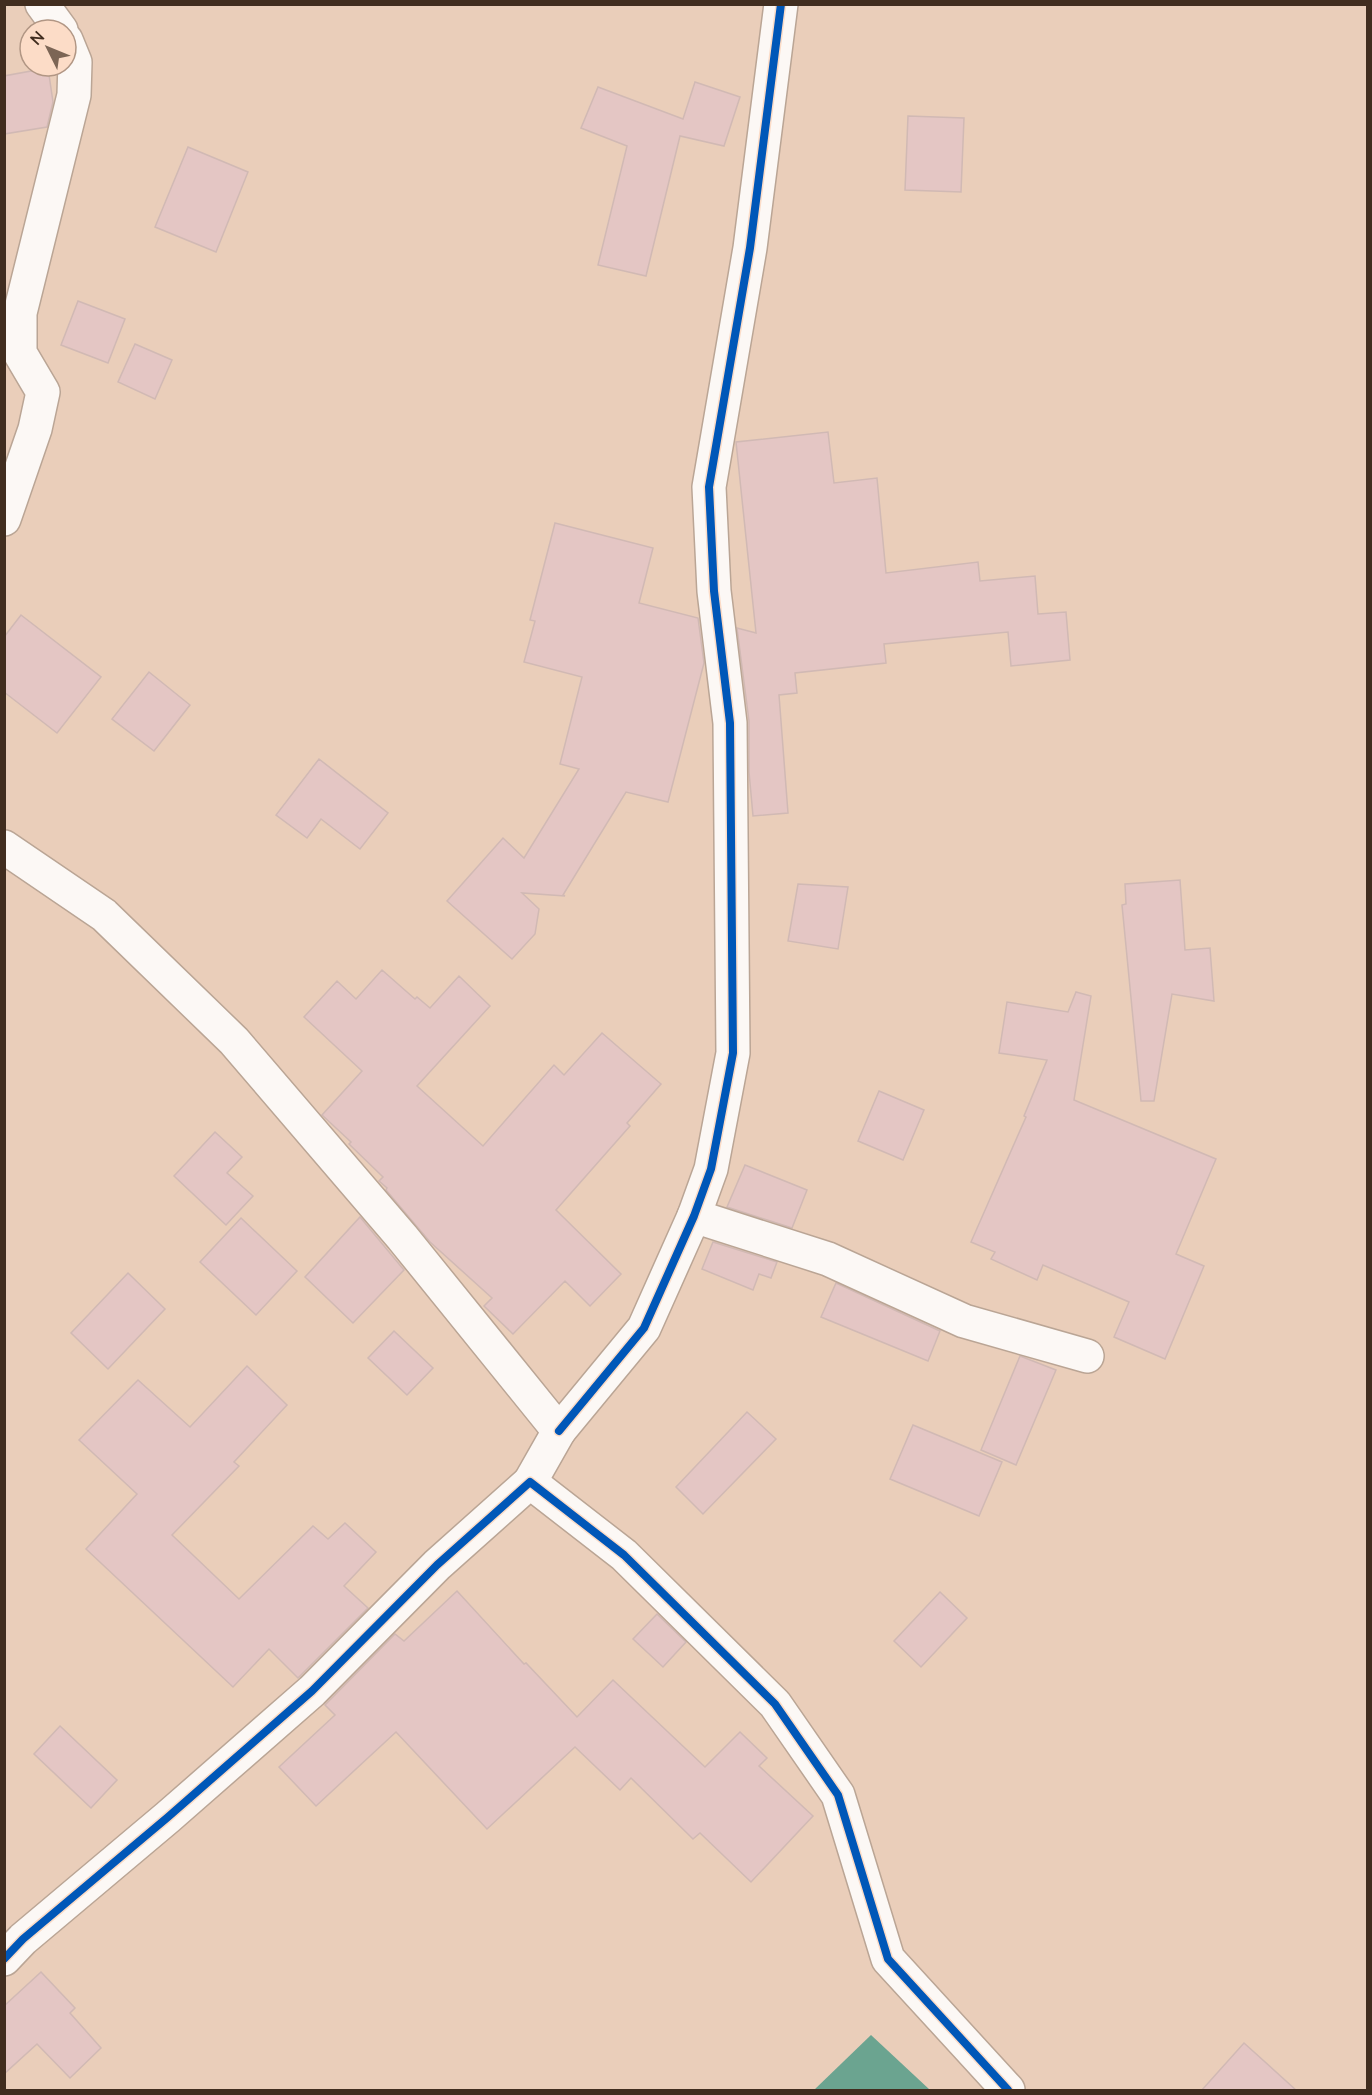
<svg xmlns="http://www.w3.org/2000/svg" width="1372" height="2095" font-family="'Nunito Sans',sans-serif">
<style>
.water{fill:#6ba490}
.building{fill:#e4c6c4;stroke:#d1b9b4;stroke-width:1.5}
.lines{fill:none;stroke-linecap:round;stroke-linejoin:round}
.minor-casing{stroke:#baa595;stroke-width:36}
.minor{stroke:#fcf8f5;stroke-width:33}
.cycleway-casing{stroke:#fcdcc7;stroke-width:11}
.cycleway{stroke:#0057b8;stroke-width:8}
</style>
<rect width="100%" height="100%" fill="#eaceba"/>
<polygon class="water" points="871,2035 930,2090 814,2090"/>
<g class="building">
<polygon points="48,68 53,102 47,127 4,134 4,76"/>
<polygon points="695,82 740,97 724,146 680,136 646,276 598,265 627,146 581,128 598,87 683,119"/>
<polygon points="908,116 964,118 961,192 905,190"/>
<polygon points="188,147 248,172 216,252 155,227"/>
<polygon points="78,301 125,319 108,363 61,345"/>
<polygon points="135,344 172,360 155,399 118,382"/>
<polygon points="828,432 834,483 877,478 886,573 978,562 980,581 1035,576 1038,614 1066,612 1070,660 1011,666 1008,632 884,644 886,663 795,673 797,693 779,695 788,813 753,816 749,772 749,721 737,628 756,633 736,442"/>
<polygon points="555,523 653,548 639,603 698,618 704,663 668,802 626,792 563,895 565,896 522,893 539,909 535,934 512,959 447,901 503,838 524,858 579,769 560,764 582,677 524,662 535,621 530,620"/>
<polygon points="21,615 101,677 57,733 4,692 4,637"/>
<polygon points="149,672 190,705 154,751 112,719"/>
<polygon points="319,759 388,813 360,849 321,819 307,838 276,815"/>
<polygon points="1180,880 1185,950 1210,948 1214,1001 1172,994 1154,1101 1141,1101 1122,905 1126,904 1125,884"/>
<polygon points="798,884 848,887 838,949 788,941"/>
<polygon points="382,970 415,999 417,997 430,1008 459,976 490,1006 417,1086 483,1146 554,1065 564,1075 602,1033 661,1084 627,1123 630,1126 556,1210 621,1274 590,1306 565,1281 513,1334 484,1306 492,1298 430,1242 386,1190 387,1188 379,1181 383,1177 349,1144 351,1142 322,1115 362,1071 304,1017 337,981 356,999"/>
<polygon points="1076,992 1091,996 1074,1100 1216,1159 1176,1254 1204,1266 1165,1359 1114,1337 1129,1302 1043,1265 1037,1280 991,1259 995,1252 971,1242 1026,1117 1024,1116 1047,1060 999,1053 1007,1002 1068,1012"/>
<polygon points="879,1091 924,1110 903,1160 858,1141"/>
<polygon points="215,1132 242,1157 227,1173 253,1196 226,1225 174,1176"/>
<polygon points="745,1165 807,1190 792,1228 727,1207"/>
<polygon points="360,1217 404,1270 353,1323 305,1277"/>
<polygon points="241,1218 297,1271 256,1315 200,1262"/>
<polygon points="713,1242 777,1262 771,1278 759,1274 753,1290 702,1269"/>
<polygon points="128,1273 165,1309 108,1369 71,1333"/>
<polygon points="836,1283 940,1331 928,1361 821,1317"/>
<polygon points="394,1331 433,1368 407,1395 368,1358"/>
<polygon points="1020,1356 1056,1370 1016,1465 981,1450"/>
<polygon points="247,1366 287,1405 234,1462 239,1466 172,1535 239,1599 313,1526 328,1539 345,1523 376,1552 344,1586 368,1608 298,1678 269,1649 233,1687 86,1549 137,1494 79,1440 138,1380 190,1427"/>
<polygon points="747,1412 776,1439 703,1514 676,1487"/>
<polygon points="913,1425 1002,1462 979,1516 890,1479"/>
<polygon points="457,1591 524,1664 526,1663 577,1717 613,1680 705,1767 740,1732 767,1758 759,1766 813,1816 751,1882 700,1833 693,1839 631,1778 620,1790 575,1747 487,1829 396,1732 316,1806 279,1767 335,1715 325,1705 395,1634 404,1641"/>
<polygon points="940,1592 967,1618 921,1667 894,1641"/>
<polygon points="657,1614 686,1642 663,1667 633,1639"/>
<polygon points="60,1726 117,1780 91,1808 34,1754"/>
<polygon points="41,1972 75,2008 70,2013 101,2048 70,2078 37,2044 4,2074 4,2006"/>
<polygon points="1244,2043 1297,2091 1201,2091"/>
</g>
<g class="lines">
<g class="minor-casing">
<g id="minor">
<polyline points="42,4 61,30"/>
<polyline points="4,519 35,429 43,392 20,353 20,313 74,95 75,62 66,40"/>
<polyline points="4,847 104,915 234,1041 402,1237 559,1431 530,1482"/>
<polyline points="694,1216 828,1259 964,1321 1087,1356"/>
<polyline points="559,1431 644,1328 694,1216 711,1169 733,1053 730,723 714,591 709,487 750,248 781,4"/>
<polyline points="4,1959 23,1939 168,1817 312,1691 437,1565 530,1482 624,1555 775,1704 838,1795 888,1959 1008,2090"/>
</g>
</g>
<use href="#minor" class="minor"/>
<g class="cycleway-casing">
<g id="cycleway">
<polyline points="559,1431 644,1328 694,1216 711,1169 733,1053 730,723 714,591 709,487 750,248 781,4"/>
<polyline points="4,1959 23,1939 168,1817 312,1691 437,1565 530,1482 624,1555 775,1704 838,1795 888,1959 1008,2090"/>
</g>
</g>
<use href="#cycleway" class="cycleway"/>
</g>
<rect width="1372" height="2095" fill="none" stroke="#412d1f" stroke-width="12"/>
<g transform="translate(48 48) rotate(313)"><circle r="28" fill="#fcdcc7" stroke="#b19684" stroke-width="1.5"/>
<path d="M0-4.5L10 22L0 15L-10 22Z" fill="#7c6555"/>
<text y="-9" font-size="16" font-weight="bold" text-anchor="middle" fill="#412d1f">N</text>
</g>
</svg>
